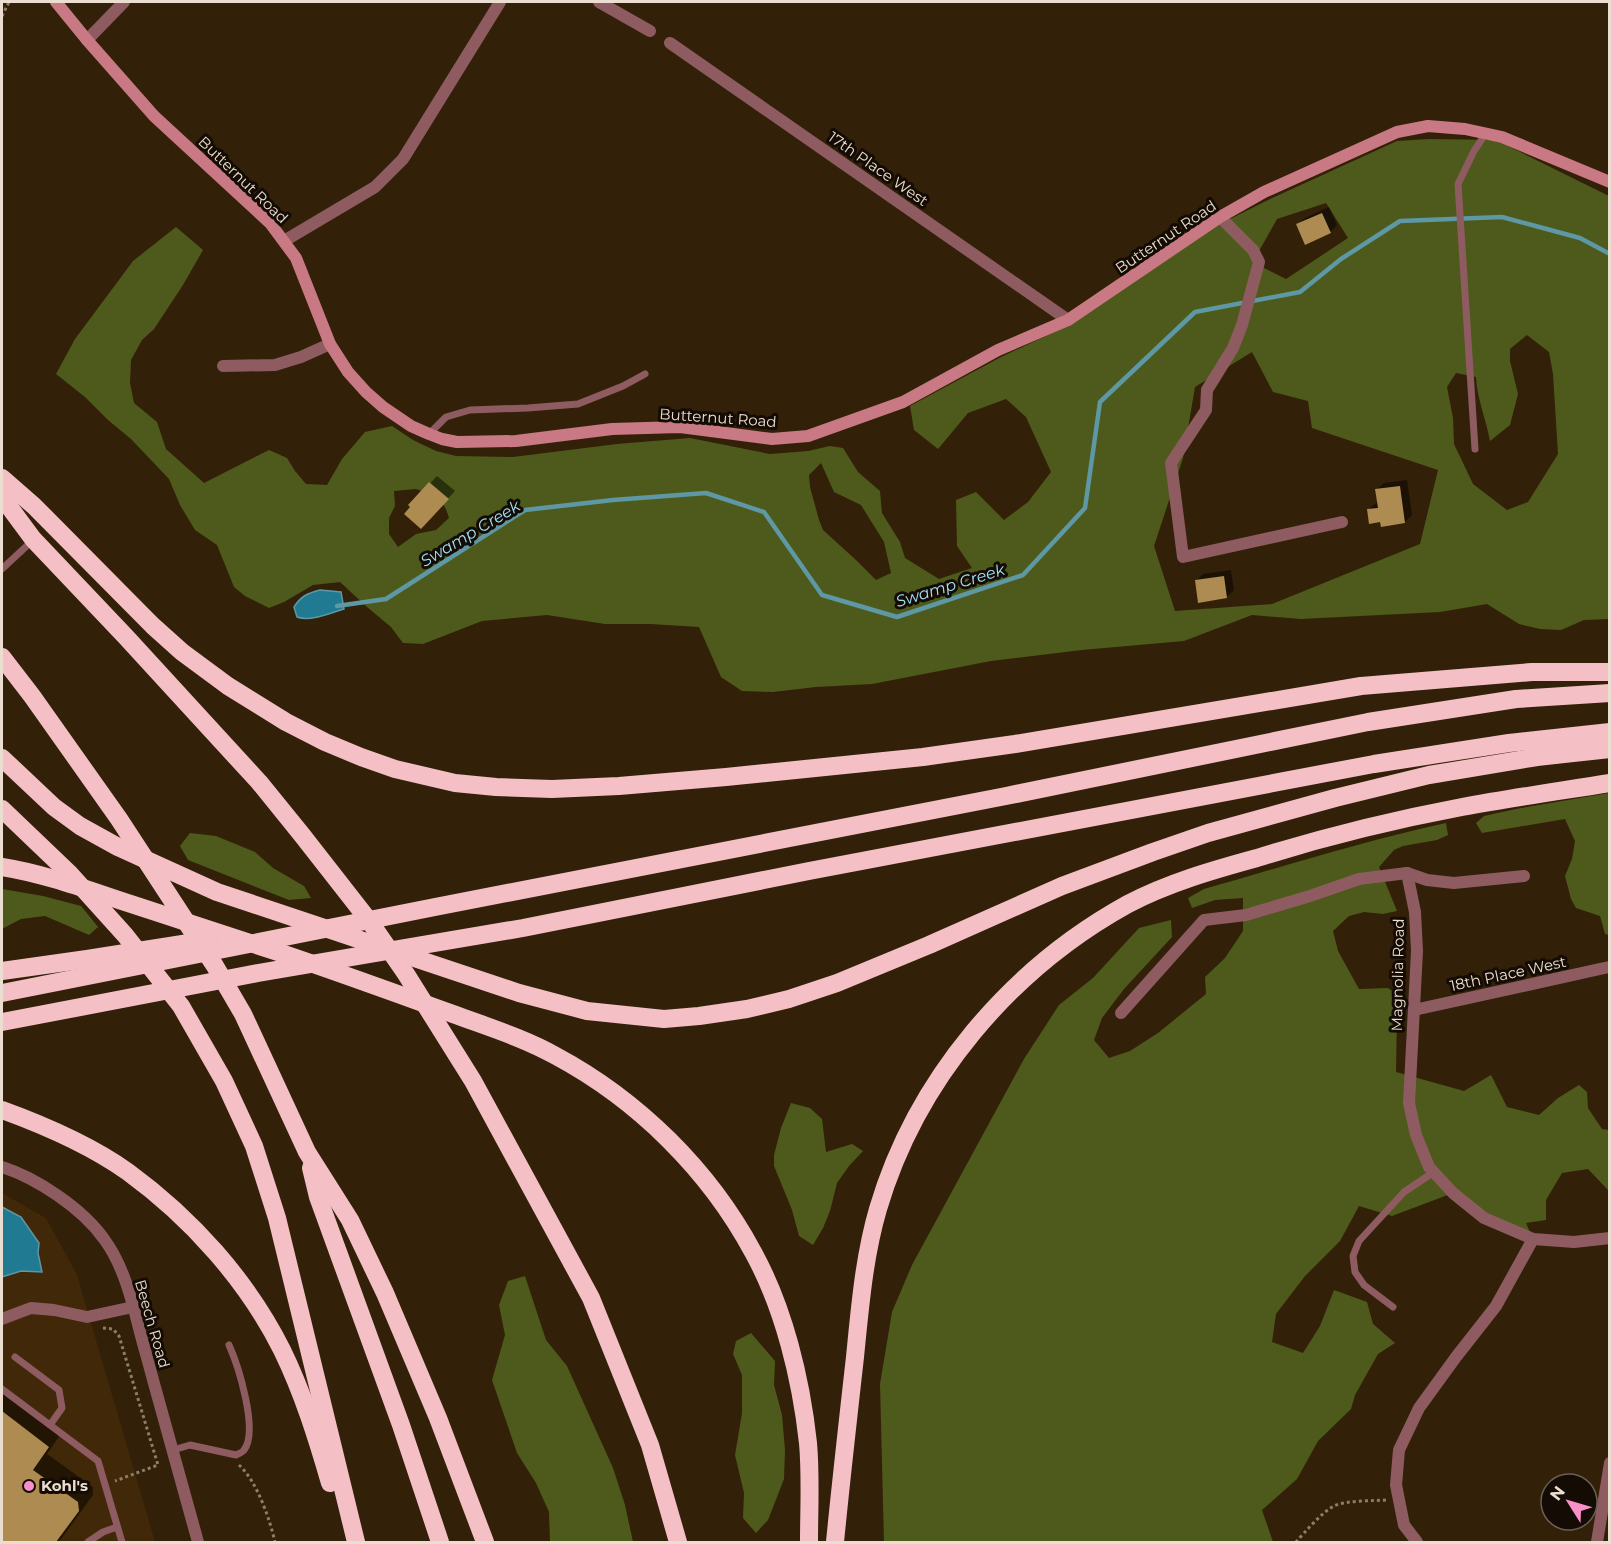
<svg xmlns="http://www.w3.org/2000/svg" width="1611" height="1544" font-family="Montserrat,sans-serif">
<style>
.built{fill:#402809}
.forest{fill:#4e5a1b;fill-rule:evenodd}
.water{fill:#207a91;stroke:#5d98a4;stroke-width:1.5}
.shadow{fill:#0007}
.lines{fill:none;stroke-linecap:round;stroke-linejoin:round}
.stream{stroke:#5d98a4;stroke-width:4.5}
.building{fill:#ae8c51}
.path{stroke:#8d7d6a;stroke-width:3;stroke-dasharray:3 3;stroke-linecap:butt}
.lane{stroke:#8e5b61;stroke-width:7}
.street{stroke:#8e5b61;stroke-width:12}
.secondary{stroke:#c97983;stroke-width:12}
.highway{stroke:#f4c0c5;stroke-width:18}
.poi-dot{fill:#f98fc9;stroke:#140c04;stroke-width:2}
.labels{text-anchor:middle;stroke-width:6;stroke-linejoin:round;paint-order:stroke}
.street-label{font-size:15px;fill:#ebded0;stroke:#140c04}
.poi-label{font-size:15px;font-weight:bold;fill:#ebded0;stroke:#140c04;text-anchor:start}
.water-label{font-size:16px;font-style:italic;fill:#a2e2f7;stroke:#140c04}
</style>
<rect width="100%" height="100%" fill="#332008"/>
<polygon class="built" points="2,1193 46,1218 77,1275 155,1542 2,1542"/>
<g class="forest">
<path d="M1429,139L1496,140L1609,196V619L1584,620L1561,630L1540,629L1519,624L1487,604L1440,612L1301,619L1252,615L1184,641L1082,650L991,661L872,684L816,687L773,692L742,691L721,677L699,627L651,624H605L547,615L482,621L423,644L403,643L391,627L367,607L340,582L313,585L284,602L269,608L245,596L234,587L217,545L195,530L180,505L169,479L131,439L108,420L85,397L56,374L75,339L133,261L176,227L203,250L183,285L154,329L142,340L131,360L130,383L134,403L157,422L166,449L204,483L269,450L287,458L295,471L306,484L327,485L342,459L365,432L392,426L413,440L436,451L456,456L513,457L617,444L690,438L770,454L808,451L830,446L843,448L858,472L880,491L882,513L900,542L905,558L939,579L972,568L957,546L956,500L976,492L1004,520L1028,502L1051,472L1026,417L1006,399L968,413L938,449L914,430L910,406L1001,357L1061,329L1214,227L1268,200L1397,141ZM1326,203L1348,238L1286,279L1264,268L1259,251L1277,219ZM1527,335L1549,352L1553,374L1558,454L1528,502L1507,510L1473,484L1454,444L1453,418L1447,387L1456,373L1476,377C1477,399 1486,419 1490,441L1510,425L1518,394L1510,361V349ZM1252,352L1273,392L1308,401L1312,428L1438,470L1420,544L1272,604L1175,611L1154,546L1183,458L1195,387ZM821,463L834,492L861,505L884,542L891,573L876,580L856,560L823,530L819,520L810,487L809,475ZM416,489C435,496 443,497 449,518L436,530L416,534L398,547L389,534V518L395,506L394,491Z"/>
<polygon points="1609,793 1610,794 1609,935 1605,934 1600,916 1576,908 1571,899 1565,876 1572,859 1575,841 1565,819 1482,833 1476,823 1484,816 1516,809"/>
<path d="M1446,823L1448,835L1437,840L1403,846L1394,850L1379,867L1397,911L1383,914L1364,912L1349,916L1333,931L1338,951L1359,989L1388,988L1400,997L1397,1014L1396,1072L1464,1091L1491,1075L1507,1107L1539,1115L1558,1098L1579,1085L1587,1092L1588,1108L1602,1129L1609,1130V1199L1608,1190L1588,1169L1562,1173L1546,1200V1220L1526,1223L1533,1239L1484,1218L1453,1193L1392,1216L1359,1206L1340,1241L1305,1276L1276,1314L1272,1342L1303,1353L1320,1326L1334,1290L1367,1302L1373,1324L1395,1343L1378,1354L1355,1395L1351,1409L1318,1441L1297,1479L1262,1510L1273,1542H884L880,1384L892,1312L912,1265L1024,1059L1059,1005L1093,978L1139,928L1171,920L1172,937L1124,989L1102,1018L1094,1040L1109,1058L1130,1051L1158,1033L1206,994L1205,977L1225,958L1243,931V898L1215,900L1192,908L1188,898L1204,889C1285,866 1364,841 1446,823Z"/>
<polygon points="190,833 216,836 255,852 273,868 304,886 311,898 289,900 188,860 180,846"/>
<polygon points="2,889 43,896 81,906 98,927 89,935 45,916 21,919 2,929"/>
<polygon points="791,1103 810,1108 822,1119 826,1152 852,1144 863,1151 849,1166 837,1183 830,1211 823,1228 813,1245 799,1236 792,1210 774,1166 774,1155 781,1128"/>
<polygon points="525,1276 546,1340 567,1366 613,1468 625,1505 633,1542 550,1542 549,1512 536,1483 517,1453 492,1380 505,1335 499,1305 508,1281"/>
<polygon points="751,1333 775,1361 774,1385 782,1415 785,1450 784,1479 768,1520 756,1533 743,1518 744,1493 735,1455 742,1413 742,1375 733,1354 736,1341"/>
</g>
<g class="water">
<path d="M320,590L341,592L344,609C330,613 311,622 297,617L294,607C301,596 308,593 320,590Z"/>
<polygon points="2,1207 21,1217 39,1243 38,1253 42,1272 21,1271 2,1277"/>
</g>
<g class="shadow">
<polygon points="1329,207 1337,225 1330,232 1297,225 1305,218"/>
<polygon points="437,476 455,491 428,520 410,505"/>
<polygon points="1407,480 1412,515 1405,522 1382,520 1368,510 1376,503 1378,502 1376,490 1384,483"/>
<polygon points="1231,570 1234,590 1227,597 1196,581 1203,574"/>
<polygon points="2,1385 63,1431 47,1454 93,1487 93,1495 59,1542 2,1542"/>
</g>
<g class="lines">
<polyline class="stream" points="337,606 386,599 525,510 613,500 706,493 764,512 822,595 897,617 1023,575 1085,508 1100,402 1195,312 1300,292 1341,259 1400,221 1502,217 1580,238 1610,254"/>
</g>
<g class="building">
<polygon points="1322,213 1331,233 1305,245 1296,224"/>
<polygon points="429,482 449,499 421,529 404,514 410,507 408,505"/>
<polygon points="1400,486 1405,523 1381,527 1380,522 1369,524 1367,509 1378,508 1375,489"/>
<polygon points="1224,576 1227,598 1198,603 1195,580"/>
<polygon points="2,1411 49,1447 33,1470 78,1502 79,1511 56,1542 2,1542"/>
</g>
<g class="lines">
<g class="path">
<polyline points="2,16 9,2"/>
<polyline points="103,1328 113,1329 119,1336 158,1465 115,1481"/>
<path d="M239,1465C257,1481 270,1520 275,1542"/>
<path d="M1296,1542C1305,1532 1322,1512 1334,1506C1346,1500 1373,1501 1387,1500"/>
</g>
<g class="lane">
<polyline points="429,434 446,417 470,410 528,408 578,404 623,386 645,374"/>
<polyline points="1475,449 1458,184 1474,151 1486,133"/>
<polyline points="2,569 32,541"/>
<polyline points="1393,1307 1364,1285 1355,1272 1353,1256 1359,1241 1404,1192 1434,1172"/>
<polyline points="15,1357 59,1390 62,1408 50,1425"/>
<polyline points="2,1389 98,1461 122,1542"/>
<path d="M173,1450L190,1445L236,1455C238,1454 243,1452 244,1450C259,1431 238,1365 229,1345"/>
<polyline points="88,1542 103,1532 117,1527"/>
</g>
<g class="street">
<polyline points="599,2 650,31"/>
<polyline points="87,40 124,2"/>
<polyline points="670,43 1068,320"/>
<polyline points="1220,217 1253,250 1259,262 1242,325 1233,348 1207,390 1206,410 1171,463 1183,557 1342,522"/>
<polyline points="284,241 375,187 403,159 500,2"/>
<polyline points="223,366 275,365 301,357 330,344"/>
<polyline points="1407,873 1415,912 1417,951 1409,1103 1416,1135 1429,1167 1453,1193 1484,1218 1533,1239 1574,1242 1610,1238"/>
<polyline points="1414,1010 1609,967"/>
<polyline points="1121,1013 1204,920 1246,915 1310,896 1359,879 1407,873 1427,880 1454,883 1524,876"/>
<path d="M2,1167C37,1178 83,1209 104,1239C128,1271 135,1317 146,1354C163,1417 181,1480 198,1542"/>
<polyline points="2,1319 31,1308 54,1310 87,1317 133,1307"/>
<polyline points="1417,1542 1404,1525 1396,1485 1399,1450 1419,1408 1456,1357 1496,1306 1533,1239"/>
<polyline points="1597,1542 1610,1463"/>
</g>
<polyline class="secondary" points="56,2 87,40 154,116 270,223 296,258 330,344 348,372 366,392 383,407 411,426 429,434 442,439 457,442 516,441 612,429 680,427 772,439 808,436 903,402 998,350 1068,320 1220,217 1264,192 1397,132 1428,126 1465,129 1502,137 1610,182"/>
<g class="highway">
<polyline points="2,478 34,506 153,626 182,652 228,686 286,722 325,742 361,757 395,769 455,783 496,787 552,789 619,786 726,777 923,757 1015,744 1361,686 1532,672 1610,672"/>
<polyline points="2,497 33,539 126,637 259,782 302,835 370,922 406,974 473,1081 591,1298 650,1445 678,1542"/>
<polyline points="2,657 32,696 119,819 215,966 243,1014 307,1152 350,1220 385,1293 438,1418 485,1542"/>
<polyline points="2,758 54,807 80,826 118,847 217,892 519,993 587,1011 664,1019 699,1016 747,1009 789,999 837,983 929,945 1062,886 1153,852 1208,833 1335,798 1429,775 1537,757 1610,749"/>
<polyline points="2,809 70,874 125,935 181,1006 224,1081 254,1146 277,1218 356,1542"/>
<path d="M2,867C46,874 88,890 131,904C183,921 235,938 287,955C343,974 398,994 453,1014C488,1027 524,1038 556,1056C638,1100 709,1170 753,1252C784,1308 801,1379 808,1443C811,1476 809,1510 809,1542"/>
<polyline points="2,971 87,959 208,940"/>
<polyline points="2,993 435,907 1006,796 1368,722 1516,699 1610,693"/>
<polyline points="2,1022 258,973 523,928 809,871 1374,764 1509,743 1610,732"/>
<path d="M2,1110C46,1126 90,1145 128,1172C191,1218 247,1280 282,1350C303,1393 317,1438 330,1483"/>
<polyline points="311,1168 318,1197 401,1425 440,1542"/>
<path d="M835,1542C841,1481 848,1419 855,1357C860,1307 864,1257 878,1209C916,1080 1010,969 1128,904C1168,883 1213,870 1257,858C1324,837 1393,820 1462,807C1511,798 1560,791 1610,783"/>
</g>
</g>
<circle class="poi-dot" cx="29" cy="1486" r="6"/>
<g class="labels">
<g class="street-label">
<text transform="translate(878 169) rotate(35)" y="5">17th Place West</text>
<text transform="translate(243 180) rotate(44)" y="5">Butternut Road</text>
<text transform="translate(1166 237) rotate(-34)" y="5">Butternut Road</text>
<text transform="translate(718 418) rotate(4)" y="5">Butternut Road</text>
<text transform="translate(1508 974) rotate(-12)" y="5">18th Place West</text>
<text transform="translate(1398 975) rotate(-89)" y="5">Magnolia Road</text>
<text transform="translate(152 1324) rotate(74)" y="5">Beech Road</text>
</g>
<g class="poi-label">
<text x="41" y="1491">Kohl's</text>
</g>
<g class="water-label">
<text transform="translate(470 533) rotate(-31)" y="6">Swamp Creek</text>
<text transform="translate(950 585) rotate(-17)" y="6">Swamp Creek</text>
</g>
</g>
<rect width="1611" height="1544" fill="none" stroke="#ebded0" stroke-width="6"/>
<g transform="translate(1569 1502) rotate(307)"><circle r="28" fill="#140c04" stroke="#6a6056" stroke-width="1.5"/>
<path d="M0-4.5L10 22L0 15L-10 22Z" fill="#f98fc9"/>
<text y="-9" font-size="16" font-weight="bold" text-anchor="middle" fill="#ebded0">N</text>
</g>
</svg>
